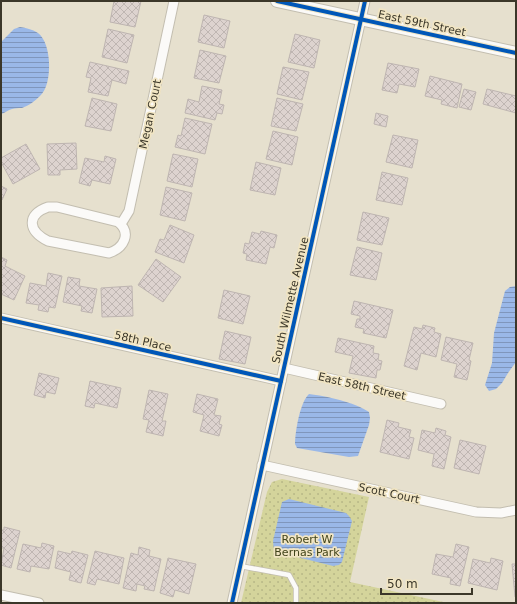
<svg xmlns="http://www.w3.org/2000/svg" width="517" height="604" font-family="'DejaVu Sans',sans-serif">
<style>
.park{fill:url(#park-dots)}
.water{fill:url(#water-rules)}
.building{fill:url(#building-cross-hatch);stroke:#beb5b1}
.lines{fill:none;stroke-linecap:round;stroke-linejoin:round}
.service-casing{stroke:#c3beb0;stroke-width:6}
.minor-casing{stroke:#c3beb0;stroke-width:11}
.tertiary-casing{stroke:#c3beb0;stroke-width:14}
.service{stroke:#fbfaf8;stroke-width:4.5}
.minor{stroke:#fbfaf8;stroke-width:9}
.tertiary{stroke:#fbfaf8;stroke-width:12}
.cycleway-casing{stroke:#f1e5c3;stroke-width:6}
.cycleway{stroke:#0057b8;stroke-width:4}
.labels{text-anchor:middle;stroke-width:3.5;stroke-linejoin:round;paint-order:stroke}
.street-label{font-size:11px;fill:#3b3729;stroke:#f1e5c3}
.park-label{font-size:11px;fill:#41441b;stroke:#f1e5c3}
</style>
<defs>
<pattern id="park-dots" width="8" height="8" patternUnits="userSpaceOnUse"><rect width="8" height="8" fill="#d4d49b"/><path d="M2 2h.1M6 6h.1" fill="none" stroke="#b7b786" stroke-width="1.8" stroke-linecap="round"/></pattern>
<pattern id="water-rules" width="6" height="5" patternUnits="userSpaceOnUse"><rect width="6" height="5" fill="#9ab8e8"/><path d="M0 2.5h6" fill="none" stroke="#7f96bc"/></pattern>
<pattern id="building-cross-hatch" width="8" height="8" patternUnits="userSpaceOnUse"><rect width="8" height="8" fill="#ddd3cf"/><path d="M0 0l8 8M0 8l8-8" fill="none" stroke="#bfb6b2"/></pattern>
</defs>
<rect width="100%" height="100%" fill="#e6e0ce"/>
<polygon class="park" points="282,479 369,497 350,582 448,603 241,603 267,492 272,482"/>
<g class="water">
<path d="M20,27C26,28 32,29 38,33C52,43 53,85 40,96C35,101 28,106 22,108C18,108 15,108 12,109C8,110 5,113 1,114V42L14,29Z"/>
<polygon points="516,286 516,362 508,373 502,383 496,389 489,391 485,385 492,363 494,333 505,291 510,287"/>
<path d="M309,394C326,396 354,402 369,412L370,418L369,425L358,456L349,457L297,448L295,444C295,432 300,402 309,394Z"/>
<polygon points="289,499 346,513 349,516 352,521 342,562 339,565 333,566 277,552 274,551 273,541 282,502"/>
</g>
<g class="building">
<polygon points="114,1 141,1 135,27 110,22"/>
<polygon points="204,15 230,21 224,48 198,42"/>
<polygon points="108,29 134,35 127,63 102,57"/>
<polygon points="295,34 320,40 314,68 288,62"/>
<polygon points="200,50 226,56 219,83 194,78"/>
<polygon points="90,62 129,71 126,84 112,80 108,96 88,92 91,78 86,77"/>
<polygon points="388,63 419,69 415,87 399,84 397,93 382,90"/>
<polygon points="283,67 309,72 302,100 277,94"/>
<polygon points="430,76 462,84 457,108 441,104 442,100 425,96"/>
<polygon points="202,86 222,90 219,104 224,105 222,114 217,113 215,120 185,113 188,99 199,102"/>
<polygon points="464,89 476,92 471,110 459,107"/>
<polygon points="487,89 516,96 516,113 483,104"/>
<polygon points="92,98 117,104 111,131 85,126"/>
<polygon points="277,98 303,104 296,131 271,126"/>
<polygon points="376,113 388,116 386,127 374,124"/>
<polygon points="185,118 212,124 205,154 175,147 178,135 181,136"/>
<polygon points="273,131 298,137 292,165 266,159"/>
<polygon points="393,135 418,140 412,168 386,162"/>
<polygon points="76,143 77,169 60,170 60,175 48,175 47,144"/>
<polygon points="26,144 40,169 13,184 1,162 1,158"/>
<polygon points="173,154 198,159 192,187 167,181"/>
<polygon points="105,156 116,159 110,184 92,180 90,186 79,183 85,158 104,162"/>
<polygon points="256,162 281,168 275,195 250,190"/>
<polygon points="382,172 408,178 402,205 376,200"/>
<polygon points="1,186 7,189 2,200 1,199"/>
<polygon points="166,187 192,193 185,221 160,215"/>
<polygon points="363,212 389,218 382,245 357,240"/>
<polygon points="170,225 194,235 184,263 155,252 160,239 164,240"/>
<polygon points="261,231 277,235 274,248 270,247 266,264 246,260 247,254 243,253 245,243 249,244 252,232 260,234"/>
<polygon points="357,247 382,253 376,280 350,275"/>
<polygon points="1,257 7,260 5,266 25,276 14,300 1,294"/>
<polygon points="156,259 181,277 163,302 138,285"/>
<polygon points="48,273 62,276 55,308 49,307 48,312 38,310 39,305 26,303 30,283 46,286"/>
<polygon points="68,277 80,279 79,286 97,289 92,313 81,311 82,306 63,302"/>
<polygon points="132,286 133,316 102,317 101,288"/>
<polygon points="224,290 250,296 243,324 218,318"/>
<polygon points="354,301 393,310 386,338 363,333 364,329 355,327 357,319 360,319 360,316 351,314"/>
<polygon points="423,325 435,328 434,332 441,334 436,357 421,353 417,370 404,366 414,327 422,329"/>
<polygon points="225,331 251,337 245,364 219,359"/>
<polygon points="446,337 473,343 469,360 471,361 467,380 454,377 457,364 441,360"/>
<polygon points="338,338 374,346 373,353 379,354 378,360 382,361 380,370 377,370 376,378 349,373 353,356 335,352"/>
<polygon points="39,373 59,378 55,394 46,392 45,398 34,395"/>
<polygon points="90,381 121,388 117,408 95,403 94,408 85,406"/>
<polygon points="149,390 168,394 162,421 166,421 163,436 146,432 149,420 143,419"/>
<polygon points="197,394 218,399 214,415 221,416 219,424 222,425 219,436 200,431 204,415 193,412"/>
<polygon points="387,420 399,423 398,427 411,430 409,437 414,438 409,459 380,452"/>
<polygon points="436,428 446,431 445,435 451,437 444,469 432,466 434,454 418,450 422,430 435,433"/>
<polygon points="460,440 486,446 479,474 454,468"/>
<polygon points="4,527 20,531 11,568 1,565 4,548 1,548 1,530 4,530"/>
<polygon points="42,543 54,546 49,569 31,566 30,572 17,569 23,544 41,548"/>
<polygon points="456,544 469,547 460,586 450,584 451,578 432,574 436,554 453,557"/>
<polygon points="139,547 150,550 149,556 161,559 154,591 144,589 145,586 137,584 136,591 123,588 131,553 138,555"/>
<polygon points="58,551 71,554 72,551 88,555 81,583 69,580 71,572 55,568"/>
<polygon points="95,551 124,558 119,584 97,579 95,585 87,583"/>
<polygon points="168,558 196,564 189,594 175,590 173,597 160,593"/>
<polygon points="491,558 503,561 497,590 468,583 473,559 490,563"/>
<polygon points="512,564 516,564 516,597 515,597"/>
</g>
<g class="lines">
<g class="service-casing">
<polyline id="service" points="240,566 289,575 296,588 296,603"/>
</g>
<g class="minor-casing">
<g id="minor">
<path d="M48,207H57L118,222C132,233 124,248 109,253L48,241C28,231 26,215 48,207Z"/>
<polyline points="121,224 129,211 174,1"/>
<polyline points="1,318 281,381"/>
<polyline points="284,368 441,404"/>
<polyline points="262,465 476,512 501,513 516,510"/>
<polyline points="1,595 39,603"/>
<polyline points="232,603 365,1"/>
</g>
</g>
<g class="tertiary-casing">
<polyline id="tertiary" points="277,1 516,53"/>
</g>
<use href="#service" class="service"/>
<use href="#minor" class="minor"/>
<use href="#tertiary" class="tertiary"/>
<g class="cycleway-casing">
<g id="cycleway">
<polyline points="277,1 516,53"/>
<polyline points="1,318 281,381"/>
<polyline points="232,603 365,1"/>
</g>
</g>
<use href="#cycleway" class="cycleway"/>
</g>
<g class="labels">
<g class="street-label">
<text transform="translate(422 23) rotate(12)" y="4">East 59th Street</text>
<text transform="translate(150 114) rotate(-78)" y="4">Megan Court</text>
<text transform="translate(290 300) rotate(-77)" y="4">South Wilmette Avenue</text>
<text transform="translate(143 341) rotate(13)" y="4">58th Place</text>
<text transform="translate(362 386) rotate(13)" y="4">East 58th Street</text>
<text transform="translate(389 493) rotate(12)" y="4">Scott Court</text>
</g>
<g class="park-label">
<text x="307" y="543">Robert W<tspan x="307" dy="13">Bernas Park</tspan></text>
</g>
</g>
<rect width="517" height="604" fill="none" stroke="#3b3729" stroke-width="4"/>
<path d="M381 588v6h91v-6" fill="none" stroke="#3b3729" stroke-width="2"/>
<text x="387" y="588" font-size="12" fill="#3b3729" stroke="#f1e5c3" stroke-width="3" paint-order="stroke">50 m</text>
</svg>
